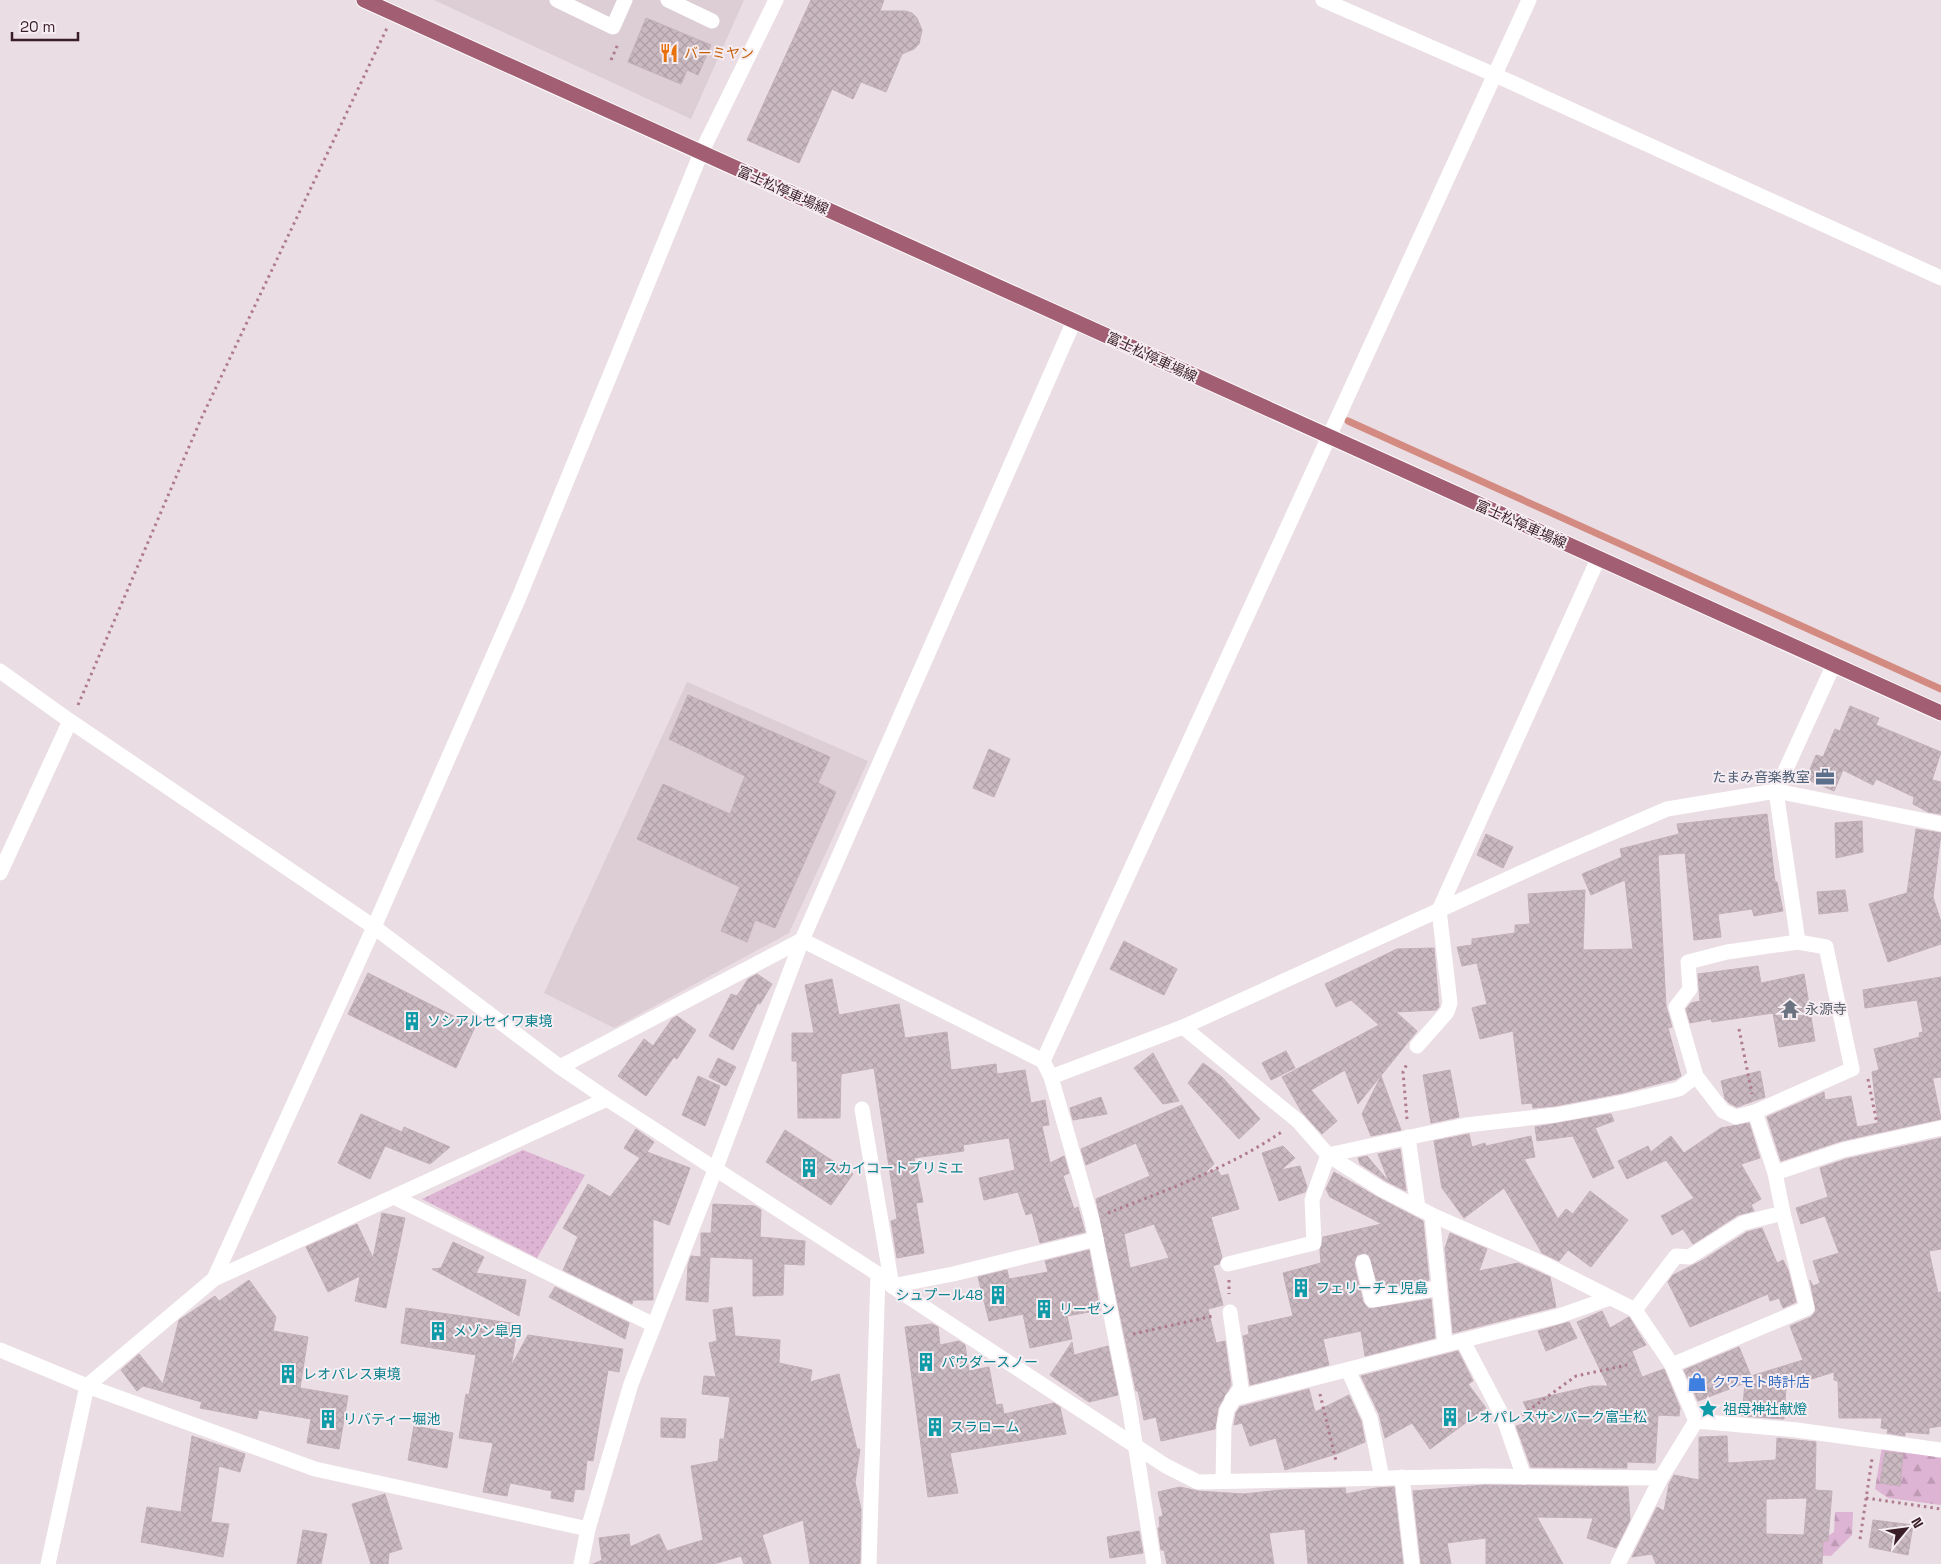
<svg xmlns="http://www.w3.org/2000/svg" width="1941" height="1564" font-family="'Space Grotesk','Noto Sans JP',sans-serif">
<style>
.built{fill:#ddced5}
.grass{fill:url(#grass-dots)}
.forest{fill:url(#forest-firs)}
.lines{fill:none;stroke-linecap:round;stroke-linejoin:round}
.stream{stroke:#d38a81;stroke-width:7}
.building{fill:url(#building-cross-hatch);stroke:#c3afb8;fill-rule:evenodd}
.major-casing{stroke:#fff;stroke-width:17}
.path{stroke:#af7b8e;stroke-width:3;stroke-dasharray:2.5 4;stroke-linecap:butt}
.minor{stroke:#fff;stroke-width:15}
.major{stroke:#a25f73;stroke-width:15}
.labels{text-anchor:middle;stroke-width:4;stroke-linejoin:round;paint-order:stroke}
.food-label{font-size:14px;fill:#c56008;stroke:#f6edf2;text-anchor:start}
.street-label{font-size:14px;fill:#391e27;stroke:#f6edf2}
.service-label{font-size:14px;fill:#4e5e75;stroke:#f6edf2;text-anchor:end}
.worship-label{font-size:14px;fill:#5b616d;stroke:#f6edf2;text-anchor:start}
.culture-label{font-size:14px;fill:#0d838f;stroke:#f6edf2;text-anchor:start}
.shop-label{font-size:14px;fill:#366cbe;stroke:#f6edf2;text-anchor:start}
</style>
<defs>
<pattern id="grass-dots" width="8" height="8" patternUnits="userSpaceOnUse" patternTransform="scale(1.25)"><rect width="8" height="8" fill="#ddb4d3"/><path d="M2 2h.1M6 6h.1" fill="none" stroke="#be9ab5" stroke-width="1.8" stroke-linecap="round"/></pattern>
<pattern id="forest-firs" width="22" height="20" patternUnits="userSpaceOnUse" patternTransform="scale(1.25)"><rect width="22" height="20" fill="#ddb4d3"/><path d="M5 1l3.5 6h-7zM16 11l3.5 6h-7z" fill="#be9ab5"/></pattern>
<pattern id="building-cross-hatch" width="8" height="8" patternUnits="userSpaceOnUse" patternTransform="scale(1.25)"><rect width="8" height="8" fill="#cab9c1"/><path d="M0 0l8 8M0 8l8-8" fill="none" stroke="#ae9fa6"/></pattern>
</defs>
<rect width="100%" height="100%" fill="#eadde3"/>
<g class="built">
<polygon points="434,0 744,0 691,119"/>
<polygon points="687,682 868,761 789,933 614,1028 544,993"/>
</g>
<polygon class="grass" points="523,1150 585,1175 537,1258 422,1199"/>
<g class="forest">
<polygon points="1882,1447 1941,1455 1941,1505 1888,1498 1875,1489"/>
<polygon points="1835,1512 1853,1512 1852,1535 1831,1556 1814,1555 1815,1544 1834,1532"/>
</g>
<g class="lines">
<polyline class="stream" points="1348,421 1941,689"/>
</g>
<g class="building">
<polygon points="811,0 884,0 880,11 905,11 912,13 917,18 922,30 919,44 914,49 902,54 886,92 861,82 853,99 832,89 799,163 747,140"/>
<polygon points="646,18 711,45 698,75 687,70 681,84 628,62"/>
<polygon points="688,695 830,757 818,783 836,792 775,928 755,920 747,942 721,931 740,887 637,839 663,784 730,814 745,776 669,739"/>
<polygon points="1850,706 1879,718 1876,725 1941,752 1932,780 1941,782 1941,814 1928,812 1913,804 1914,797 1876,779 1873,785 1843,770 1834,791 1806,779 1816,755 1823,757 1835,729 1840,731"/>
<polygon points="989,749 1010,759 994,797 973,788"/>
<polygon points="1767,814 1775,882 1777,882 1783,911 1754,916 1752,909 1718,914 1721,937 1694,940 1685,853 1658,855 1666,1006 1672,1027 1668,1028 1681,1076 1676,1079 1622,1093 1555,1106 1533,1108 1532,1103 1522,1104 1513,1031 1480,1039 1472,1008 1487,1004 1477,963 1462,966 1457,947 1472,945 1472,939 1515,933 1515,925 1530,924 1528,894 1585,890 1583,950 1633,949 1625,880 1591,895 1582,874 1622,857 1620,849 1679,834 1677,824"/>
<polygon points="1862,821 1863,852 1836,858 1835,823"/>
<polygon points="1916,829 1941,833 1933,897 1941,922 1941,944 1888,962 1869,904 1907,893"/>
<polygon points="1486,834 1513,847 1503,868 1477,855"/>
<polygon points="1845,890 1848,911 1819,914 1817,892"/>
<polygon points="1124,941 1177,969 1164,995 1110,969"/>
<polygon points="1434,948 1439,1007 1436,1010 1396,1012 1417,1031 1358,1104 1345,1070 1311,1090 1337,1121 1322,1134 1301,1111 1282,1077 1379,1025 1351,1000 1336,1007 1325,984 1397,949"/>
<polygon points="1758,966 1761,983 1804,974 1815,1041 1779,1047 1773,1013 1712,1022 1711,1019 1690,1023 1686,1009 1691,1003 1700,1001 1698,974"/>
<polygon points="368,973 475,1027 456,1068 348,1014"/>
<polygon points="757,974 772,984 760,1004 758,1003 733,1050 709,1036 731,994 737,996 748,979"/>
<polygon points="1941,977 1941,1077 1933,1078 1928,1056 1941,1119 1841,1141 1781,1161 1767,1117 1824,1092 1825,1100 1851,1096 1857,1127 1878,1123 1872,1072 1879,1070 1874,1049 1920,1037 1919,1033 1923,1032 1917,1000 1865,1008 1863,990"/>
<polygon points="832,979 839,1015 899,1004 905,1038 947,1032 951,1070 996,1064 997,1074 1025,1070 1031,1103 1045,1100 1049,1125 1042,1126 1050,1163 1064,1156 1069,1173 1063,1176 1074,1209 1078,1207 1085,1232 1040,1243 1032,1213 1026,1215 1018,1192 984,1200 979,1178 1015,1170 1009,1138 963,1145 964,1151 914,1158 923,1202 916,1203 924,1253 897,1258 891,1221 897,1219 874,1068 841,1074 840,1118 798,1118 797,1061 792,1061 792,1033 814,1033 805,985"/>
<polygon points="677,1016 696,1030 677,1059 674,1057 646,1096 618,1076 644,1039 653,1046 672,1019"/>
<polygon points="1286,1051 1295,1068 1271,1080 1262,1063"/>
<polygon points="1153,1053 1179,1101 1163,1104 1134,1068"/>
<polygon points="718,1058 736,1067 726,1086 709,1077"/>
<polygon points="1203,1063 1222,1077 1260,1119 1239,1139 1188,1083"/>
<polygon points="1450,1070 1459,1117 1431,1123 1423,1075"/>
<polygon points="1760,1071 1765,1097 1737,1107 1729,1103 1725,1099 1721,1081"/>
<polygon points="698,1076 720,1086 705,1126 682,1115"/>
<polygon points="1381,1076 1401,1130 1371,1136 1362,1114"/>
<polygon points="1101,1097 1107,1114 1073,1120 1070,1108"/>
<path d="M1182,1105L1214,1164L1204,1174L1217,1169L1221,1176L1228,1174L1239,1209L1211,1217L1222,1257L1219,1264L1213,1266L1223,1305L1208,1309L1216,1343L1225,1341L1231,1385L1218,1408L1215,1429L1161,1441L1156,1417L1144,1420L1138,1391H1136L1096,1199L1150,1176L1136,1143L1086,1165L1081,1149ZM1154,1224L1169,1258L1130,1268L1124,1234Z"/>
<polygon points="361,1114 402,1132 404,1127 450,1147 430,1164 385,1146 370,1179 338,1163"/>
<polygon points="1611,1114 1614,1121 1595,1128 1614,1168 1593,1178 1573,1136 1537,1141 1535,1127"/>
<polygon points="1749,1123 1760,1158 1741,1164 1761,1199 1751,1205 1754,1211 1738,1215 1693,1244 1683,1229 1672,1235 1661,1216 1694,1198 1666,1160 1627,1179 1618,1161 1648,1146 1651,1152 1671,1136 1684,1153 1721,1128"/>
<polygon points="636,1129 654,1142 647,1152 690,1168 669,1225 653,1219 653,1300 633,1300 632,1304 563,1270 578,1237 563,1228 588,1184 610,1197 640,1158 624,1148"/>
<polygon points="785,1130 853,1174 831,1205 766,1162"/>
<polygon points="1469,1134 1472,1147 1485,1143 1486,1146 1531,1136 1535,1157 1524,1159 1558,1219 1566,1209 1573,1214 1590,1191 1628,1220 1591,1267 1568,1250 1559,1261 1542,1253 1504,1188 1464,1218 1442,1188 1434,1141"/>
<polygon points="1941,1138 1941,1249 1929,1251 1938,1293 1941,1292 1941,1426 1929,1428 1929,1434 1905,1432 1905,1436 1887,1433 1888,1429 1881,1428 1882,1418 1839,1418 1838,1381 1834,1380 1834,1372 1786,1387 1784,1419 1742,1416 1745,1383 1698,1401 1684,1370 1739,1347 1751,1376 1803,1360 1790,1326 1811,1317 1816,1311 1810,1280 1813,1286 1820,1283 1813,1261 1839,1253 1825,1216 1801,1224 1796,1208 1828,1197 1820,1168 1846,1159"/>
<polygon points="1283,1146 1295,1158 1281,1170 1300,1166 1307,1187 1305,1192 1279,1201 1262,1153"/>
<polygon points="1400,1149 1406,1191 1386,1181 1360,1164 1358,1158 1367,1156 1389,1182 1378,1154"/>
<polygon points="1334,1172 1377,1197 1423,1221 1429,1280 1379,1289 1369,1255 1365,1253 1357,1255 1354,1264 1363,1302 1369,1309 1431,1299 1435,1338 1365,1356 1361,1331 1323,1339 1329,1365 1250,1385 1243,1336 1249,1334 1248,1326 1293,1316 1283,1273 1321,1263 1320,1250 1323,1237 1382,1224 1330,1197 1326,1189"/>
<polygon points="713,1204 755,1206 761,1210 760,1237 805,1241 804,1265 784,1264 783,1295 753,1296 753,1259 710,1257 708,1302 686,1300 688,1265 691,1256 701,1257 701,1233 711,1233"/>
<polygon points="382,1213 405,1218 386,1308 355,1301 360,1276 328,1292 306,1247 357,1224 373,1258"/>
<polygon points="1762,1228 1777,1263 1783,1260 1788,1270 1796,1302 1783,1308 1779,1298 1770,1301 1768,1294 1690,1327 1668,1282 1673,1275 1703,1260 1747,1232"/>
<polygon points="1450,1233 1487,1249 1479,1271 1518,1263 1550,1277 1556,1307 1453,1333 1445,1248"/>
<polygon points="453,1242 484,1257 476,1273 526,1280 519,1316 432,1269 441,1268"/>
<polygon points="1089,1250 1100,1310 1067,1316 1072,1339 1030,1348 1023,1314 989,1321 978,1277 1007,1270 1009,1279 1048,1272 1045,1261"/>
<polygon points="249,1280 276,1317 273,1331 308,1337 300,1388 348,1396 339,1449 307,1443 311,1419 259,1410 257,1419 200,1408 202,1402 143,1386 137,1391 121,1370 139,1354 163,1384 179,1320 215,1296 219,1301"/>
<polygon points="555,1287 629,1323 625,1339 549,1297"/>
<polygon points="732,1307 735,1336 780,1340 779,1363 812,1370 810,1382 839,1374 857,1449 860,1449 855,1482 861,1509 860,1564 810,1564 803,1520 762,1535 771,1564 744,1564 741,1556 714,1564 593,1564 602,1560 599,1538 629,1534 630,1547 659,1534 667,1551 703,1540 691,1466 718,1461 720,1439 724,1439 730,1397 702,1394 704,1376 716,1377 709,1343 717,1341 713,1310"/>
<polygon points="406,1308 518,1324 511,1366 528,1335 623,1349 619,1372 608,1370 593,1461 587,1460 584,1490 575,1489 573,1502 551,1498 552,1491 510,1483 507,1496 483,1492 493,1443 459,1438 466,1394 469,1395 476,1355 401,1343"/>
<polygon points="1602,1311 1610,1328 1629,1317 1646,1345 1632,1351 1642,1377 1664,1369 1680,1408 1679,1416 1658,1415 1655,1463 1627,1462 1627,1468 1531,1467 1516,1426 1533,1421 1523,1402 1592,1386 1608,1386 1577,1322"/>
<polygon points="1569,1322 1577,1338 1546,1351 1538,1331"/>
<polygon points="932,1324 938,1327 940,1345 959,1341 965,1345 969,1371 989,1367 996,1405 1002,1404 1004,1414 1054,1403 1060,1407 1066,1434 950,1453 958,1493 928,1497 905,1327"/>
<polygon points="1072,1342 1074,1355 1108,1346 1118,1395 1089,1402 1050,1375"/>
<polygon points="1458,1351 1473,1381 1468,1384 1486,1408 1430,1449 1412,1423 1385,1438 1379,1414 1361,1376"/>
<polygon points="1309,1389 1315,1412 1349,1395 1361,1421 1365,1442 1336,1454 1285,1470 1276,1438 1250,1446 1242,1423 1234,1425 1236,1413 1240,1407"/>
<polygon points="661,1418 686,1419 685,1438 661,1437"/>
<polygon points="414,1426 453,1433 447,1468 408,1460"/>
<polygon points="192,1436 245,1454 240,1472 219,1466 211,1522 229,1524 223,1557 141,1542 147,1507 181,1512"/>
<path d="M1727,1436L1728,1463L1776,1460L1777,1438L1816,1442L1815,1490L1832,1491L1828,1541H1823L1822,1564H1656L1652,1554L1632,1557L1657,1507L1664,1511L1669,1484L1674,1475L1699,1480V1437ZM1807,1498L1804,1535L1766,1534V1499Z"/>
<polygon points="1885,1452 1903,1454 1900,1486 1880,1483"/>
<polygon points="1485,1485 1628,1487 1630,1520 1616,1548 1587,1538 1593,1518 1537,1517 1563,1564 1486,1564 1486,1538 1447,1543 1451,1564 1421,1564 1413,1491"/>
<polygon points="1180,1487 1198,1491 1244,1494 1280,1490 1345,1488 1346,1494 1376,1488 1394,1487 1403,1564 1308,1564 1305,1529 1269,1533 1274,1564 1167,1564 1164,1550 1161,1550 1158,1528 1160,1527 1159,1517 1163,1516 1158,1492"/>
<polygon points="385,1494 402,1549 389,1553 388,1564 371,1564 352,1504"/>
<polygon points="1873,1520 1913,1525 1908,1555 1869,1547"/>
<polygon points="303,1530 327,1534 321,1564 297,1564"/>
<polygon points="1139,1531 1143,1553 1110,1558 1107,1537"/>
</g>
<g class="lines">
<g class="major-casing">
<polyline id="major" points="364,0 1941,713"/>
</g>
<g class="path">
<polyline points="611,60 618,44"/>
<polyline points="78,705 201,419 387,28"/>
<polyline points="1739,1029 1752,1094"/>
<polyline points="1868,1079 1877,1124"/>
<polyline points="1407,1119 1403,1072 1408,1062"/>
<path d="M1108,1213C1167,1190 1231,1167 1283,1131"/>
<polyline points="1229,1280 1229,1294"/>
<polyline points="1133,1334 1213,1316"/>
<polyline points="1320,1394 1336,1461"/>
<polyline points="1522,1415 1576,1376 1627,1365"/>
<polyline points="1866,1498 1941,1509"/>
<polyline points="1860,1539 1872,1459"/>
</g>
<g class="minor">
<polyline points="557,0 613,27 625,0"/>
<polyline points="668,0 712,21"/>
<polyline points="1323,0 1495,75 1941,278"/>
<polyline points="0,671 70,721 374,927 560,1067 607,1099 878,1274 892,1286 1166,1466 1198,1482 1485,1476 1661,1478"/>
<polyline points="0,873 70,721"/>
<polyline points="802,940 1043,1061 1051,1077 1092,1220 1129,1405 1154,1564"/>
<polyline points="1798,942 1776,791 1941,824"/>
<polyline points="1183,1027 1298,1121 1328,1155 1381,1189 1432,1215 1544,1264 1635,1310 1672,1365 1696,1421"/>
<polyline points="1417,1046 1447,1012 1450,1003 1439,910 1598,559"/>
<polyline points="1043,1061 1529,0"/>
<polyline points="560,1067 802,940"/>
<polyline points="1696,1076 1676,1007 1690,989 1688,962 1727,952 1798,942 1826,947 1852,1069 1755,1112"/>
<polyline points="1051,1077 1183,1027 1558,856 1667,809 1776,791 1834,664"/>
<polyline points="862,1109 892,1286 953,1274 1096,1239"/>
<polyline points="1408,1137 1418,1208"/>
<polyline points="1328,1155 1466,1125 1556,1115 1624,1102 1679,1089 1696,1076 1723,1111 1736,1117 1755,1112 1775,1173 1843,1150 1941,1128"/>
<polyline points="394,1197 654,1325"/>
<polyline points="1432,1215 1445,1344"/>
<polyline points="1363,1262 1372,1300 1439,1288"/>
<polyline points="1228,1264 1314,1243 1312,1200 1328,1155"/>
<polyline points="214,1279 374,927 520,595 701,153 776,0"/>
<polyline points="1635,1310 1676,1256 1689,1257 1743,1223 1783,1213"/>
<polyline points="1463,1341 1504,1419 1524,1477"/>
<polyline points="0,1350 87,1386 315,1469 588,1529"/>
<polyline points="1672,1365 1807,1308 1783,1213 1775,1173"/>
<polyline points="1348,1370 1370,1418 1382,1478"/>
<polyline points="1232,1399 1559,1316 1610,1298"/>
<polyline points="1402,1477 1412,1564"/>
<polyline points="1223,1481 1224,1426 1227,1410 1241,1387 1230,1312"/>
<polyline points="48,1564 87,1386 214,1279 607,1099"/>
<polyline points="581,1564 588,1529 631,1384 715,1170 802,940 1074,321"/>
<polyline points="869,1564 878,1274"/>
<polyline points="1618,1564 1661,1478 1696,1421 1797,1430 1941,1450"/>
</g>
<use href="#major" class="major"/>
</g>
<defs>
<g id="restaurant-bare" transform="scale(1.5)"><path d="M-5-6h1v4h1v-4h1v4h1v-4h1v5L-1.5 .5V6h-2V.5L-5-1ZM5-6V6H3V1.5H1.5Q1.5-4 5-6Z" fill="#e8710a" stroke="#f6edf2" stroke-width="2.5" paint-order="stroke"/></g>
<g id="office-bare" transform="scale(1.5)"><path d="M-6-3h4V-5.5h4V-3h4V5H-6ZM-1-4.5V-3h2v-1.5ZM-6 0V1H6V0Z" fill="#5c6f8a" stroke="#f6edf2" stroke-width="2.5" paint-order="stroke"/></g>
<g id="temple-bare" transform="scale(1.5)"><path d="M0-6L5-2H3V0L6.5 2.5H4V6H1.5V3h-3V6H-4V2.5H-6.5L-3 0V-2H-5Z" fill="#6b7280" stroke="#f6edf2" stroke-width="2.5" paint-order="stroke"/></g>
<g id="building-bare" transform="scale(1.5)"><path d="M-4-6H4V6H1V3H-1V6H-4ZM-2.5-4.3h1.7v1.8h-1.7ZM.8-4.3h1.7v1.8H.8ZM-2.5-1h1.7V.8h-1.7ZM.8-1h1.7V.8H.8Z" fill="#0f9aa8" stroke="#f6edf2" stroke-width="2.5" paint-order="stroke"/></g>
<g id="shop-bare" transform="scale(1.5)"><path d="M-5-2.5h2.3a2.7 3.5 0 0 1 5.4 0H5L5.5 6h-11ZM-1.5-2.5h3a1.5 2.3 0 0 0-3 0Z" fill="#3f7fe0" stroke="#f6edf2" stroke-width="2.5" paint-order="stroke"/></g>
<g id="sight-bare" transform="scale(1.5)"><path d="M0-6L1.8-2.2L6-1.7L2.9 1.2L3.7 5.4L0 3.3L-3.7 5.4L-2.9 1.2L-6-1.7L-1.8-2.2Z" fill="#0f9aa8" stroke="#f6edf2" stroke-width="2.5" paint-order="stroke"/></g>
</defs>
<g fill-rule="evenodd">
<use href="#restaurant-bare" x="669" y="53"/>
<use href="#office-bare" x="1825" y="777"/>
<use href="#temple-bare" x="1790" y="1009"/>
<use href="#building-bare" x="412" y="1021"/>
<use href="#building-bare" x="809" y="1168"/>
<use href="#building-bare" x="1301" y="1288"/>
<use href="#building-bare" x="998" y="1295"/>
<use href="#building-bare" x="1044" y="1309"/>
<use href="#building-bare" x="438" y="1331"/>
<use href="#building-bare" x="926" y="1362"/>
<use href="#building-bare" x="288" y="1374"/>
<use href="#shop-bare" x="1697" y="1382"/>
<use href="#sight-bare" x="1708" y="1409"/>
<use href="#building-bare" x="1450" y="1417"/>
<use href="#building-bare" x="328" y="1419"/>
<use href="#building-bare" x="935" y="1427"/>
</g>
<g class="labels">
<g class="food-label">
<text x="684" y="58">バーミヤン</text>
</g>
<g class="street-label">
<text transform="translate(783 190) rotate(24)" y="5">富士松停車場線</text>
<text transform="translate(1152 357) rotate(25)" y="5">富士松停車場線</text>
<text transform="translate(1521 524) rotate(24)" y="5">富士松停車場線</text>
</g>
<g class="service-label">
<text x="1810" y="782">たまみ音楽教室</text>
</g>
<g class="worship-label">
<text x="1805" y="1014">永源寺</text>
</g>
<g class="culture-label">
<text x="427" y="1026">ソシアルセイワ東境</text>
<text x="824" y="1173">スカイコートプリミエ</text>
<text x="1316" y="1293">フェリーチェ児島</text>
<text x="983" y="1300" text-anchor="end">シュプール48</text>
<text x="1059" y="1314">リーゼン</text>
<text x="453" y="1336">メゾン皐月</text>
<text x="941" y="1367">パウダースノー</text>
<text x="303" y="1379">レオパレス東境</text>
<text x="1723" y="1414">祖母神社献燈</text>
<text x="1465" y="1422">レオパレスサンパーク富士松</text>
<text x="343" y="1424">リバティー堀池</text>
<text x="950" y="1432">スラローム</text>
</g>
<g class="shop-label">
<text x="1712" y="1387">クワモト時計店</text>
</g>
</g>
<g transform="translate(1906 1529) rotate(61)" stroke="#f6edf2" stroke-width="4" paint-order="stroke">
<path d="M0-4L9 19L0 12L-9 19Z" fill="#391e27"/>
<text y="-8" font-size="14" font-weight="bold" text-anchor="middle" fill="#391e27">N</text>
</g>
<path d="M12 32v8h66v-8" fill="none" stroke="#391e27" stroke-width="2.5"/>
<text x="20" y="32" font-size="15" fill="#391e27" stroke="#f6edf2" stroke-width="4" paint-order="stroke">20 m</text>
</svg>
